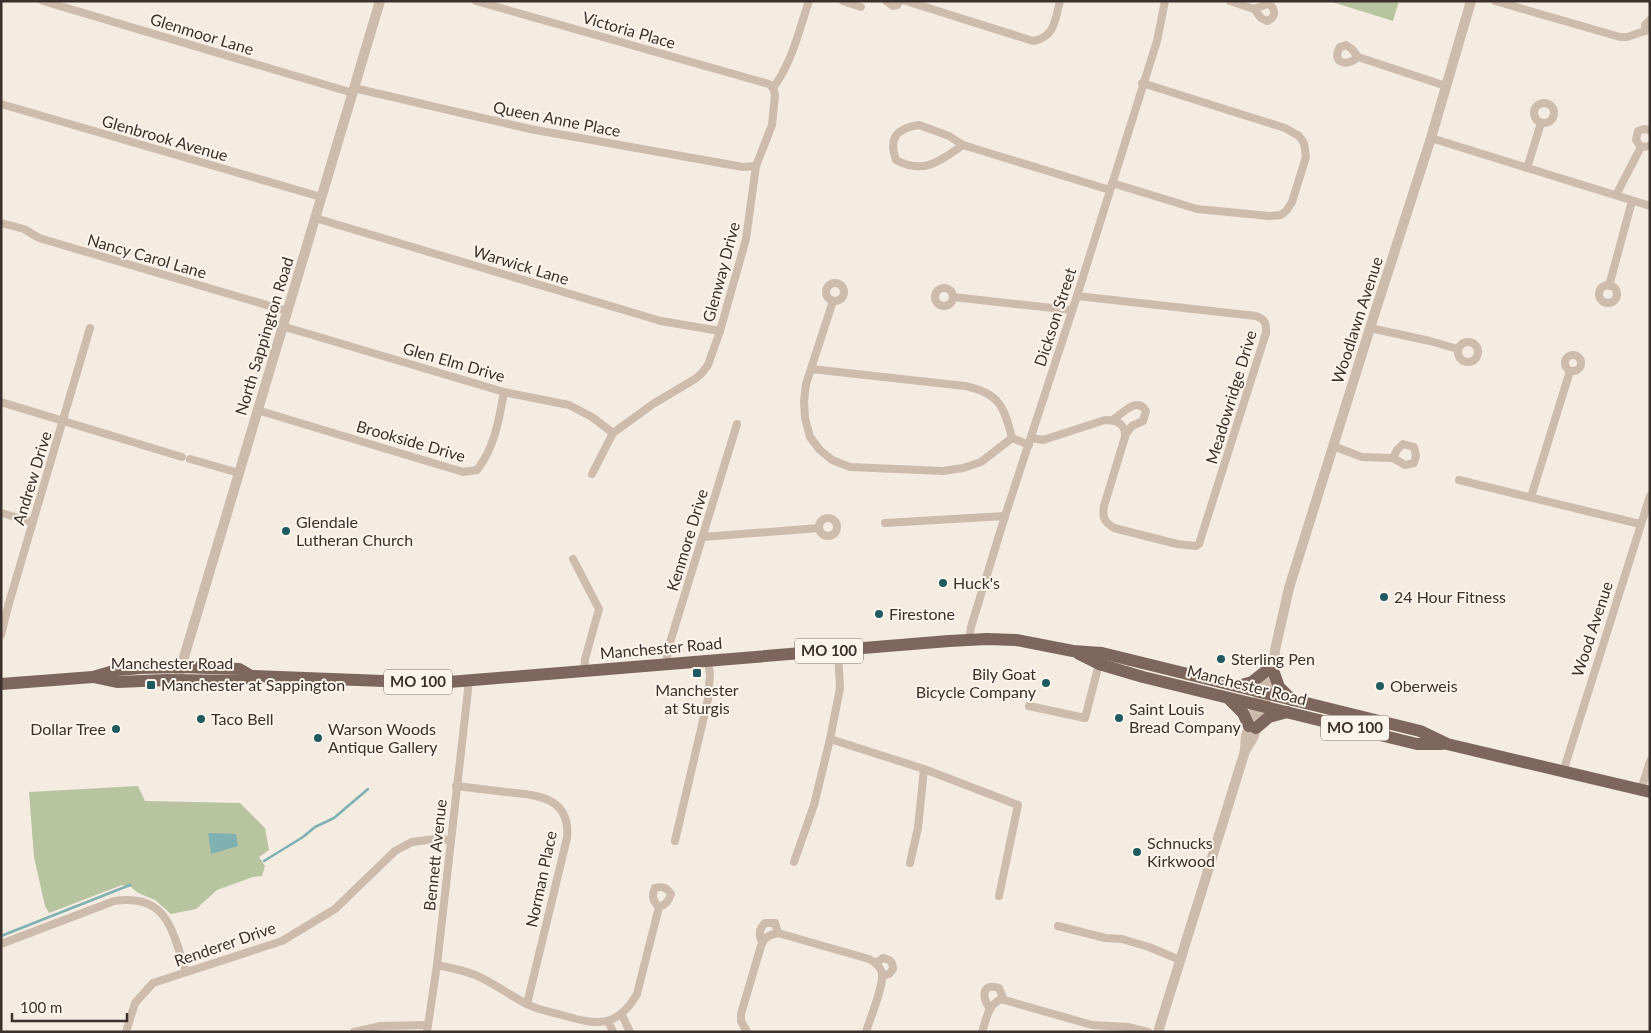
<svg xmlns="http://www.w3.org/2000/svg" width="1651" height="1033" font-family="Lato,sans-serif">
<style>
.green{fill:#b8c4a0}
.water{fill:#7fb0b2}
.lines{fill:none;stroke-linecap:round;stroke-linejoin:round}
.stream{stroke:#7fb0b2;stroke-width:2.5}
.minor{stroke:#cdbbac;stroke-width:8}
.tertiary{stroke:#cdbbac;stroke-width:10}
.primary{stroke:#7d675c;stroke-width:12}
.poi-dot{fill:#1f5a5e;stroke:#fbf5ee;stroke-width:2}
.labels{text-anchor:middle;stroke-width:4;stroke-linejoin:round;paint-order:stroke}
.shield{fill:#fbf5ee;stroke:#756b66;stroke-width:1}
.shield-label{font-size:15px;font-weight:bold;fill:#3b302b}
.street-label{font-size:16px;fill:#3b302b;stroke:#fbf5ee}
.poi-label{font-size:16px;fill:#3b302b;stroke:#fbf5ee;text-anchor:start}
</style>
<rect width="100%" height="100%" fill="#f4ebe1"/>
<g class="green">
<polygon points="1329,1 1399,1 1393,21"/>
<polygon points="138,786 145,801 240,803 265,828 269,850 259,857 265,866 262,876 253,877 217,890 196,909 171,914 155,900 138,893 131,887 122,885 49,913 45,906 34,857 29,792"/>
</g>
<polygon class="water" points="208,833 236,834 238,846 211,854"/>
<g class="lines">
<g class="stream">
<polyline points="264,861 303,837 315,827 334,818 368,789"/>
<polyline points="1,936 130,885"/>
</g>
<g class="minor">
<polyline points="43,1 353,93"/>
<polyline points="476,1 769,84 773,88"/>
<polyline points="843,1 861,7"/>
<polyline points="886,1 893,6 897,5 900,1"/>
<path d="M906,1L1033,41C1055,37 1055,20 1060,1"/>
<path d="M1230,1L1254,9L1261,18L1267,21C1277,17 1276,7 1267,4L1254,9"/>
<polyline points="1495,1 1620,37 1627,37 1645,31"/>
<polyline points="1645,31 1645,25 1650,20"/>
<path d="M1358,57L1352,49L1346,45L1340,47C1331,62 1346,68 1358,57L1446,86"/>
<polyline points="354,88 530,129 743,167 756,166"/>
<circle cx="1544" cy="113" r="10"/>
<polyline points="1,104 321,197"/>
<path d="M919,125L949,136L963,145C940,161 924,175 896,160C888,138 897,128 919,125Z"/>
<polyline points="1650,130 1644,129 1638,131 1636,140 1641,147 1650,146"/>
<polyline points="1431,138 1650,206"/>
<polyline points="963,145 1110,190"/>
<polyline points="1527,168 1541,123"/>
<polyline points="1112,183 1197,209 1269,216 1281,215 1287,210 1292,202 1306,157 1304,143 1299,136 1285,128 1142,83"/>
<polyline points="1616,195 1641,147"/>
<polyline points="315,218 661,321 720,331"/>
<polyline points="1,223 24,229 39,238 287,311"/>
<circle cx="835" cy="292" r="9"/>
<circle cx="1608" cy="294" r="9"/>
<polyline points="1609,286 1632,201"/>
<circle cx="944" cy="297" r="9"/>
<polyline points="953,297 1071,310"/>
<polyline points="833,301 806,384 804,401 805,418 810,437 820,450 832,460 850,467 943,471 963,468 981,462 1012,438"/>
<polyline points="282,326 504,392 569,405 592,417 613,433"/>
<polyline points="1370,328 1430,341 1458,349"/>
<circle cx="1468" cy="352" r="10"/>
<circle cx="1573" cy="363" r="8"/>
<path d="M811,369L965,386C999,393 1004,406 1012,438L1029,445"/>
<polyline points="1,402 182,457"/>
<path d="M257,410L463,472L477,470C495,447 499,419 504,392"/>
<path d="M1113,420C1123,413 1137,396 1146,411L1143,421L1132,426L1125,435"/>
<path d="M1031,438L1043,440L1105,420C1117,420 1126,424 1125,437L1104,506C1102,517 1104,522 1114,528L1177,544L1196,546L1199,544L1266,333C1267,324 1265,319 1256,316L1077,296"/>
<polyline points="1333,446 1362,457 1393,458 1405,465 1414,463 1416,456 1414,447 1403,444 1397,450 1393,458"/>
<polyline points="190,459 239,473"/>
<path d="M592,474L613,433L653,404L695,379L701,374L708,365L720,331L746,239L756,166L772,125L775,95L773,88C792,63 799,30 809,1"/>
<polyline points="1459,480 1640,524"/>
<polyline points="1531,497 1570,371"/>
<polyline points="1,513 33,522"/>
<circle cx="828" cy="527" r="9"/>
<polyline points="885,523 1005,516"/>
<polyline points="703,537 819,528"/>
<polyline points="573,559 599,609 585,659 584,671"/>
<polyline points="1,635 9,603 90,328"/>
<polyline points="969,640 971,627 1005,516 1077,296 1157,41 1165,1"/>
<polyline points="666,664 668,649 737,424"/>
<polyline points="1029,706 1085,718 1099,664"/>
<polyline points="830,739 924,769 1018,805 999,896"/>
<polyline points="1563,772 1650,496"/>
<path d="M456,786C473,788 490,790 506,792C537,795 571,797 567,838L527,1004"/>
<polyline points="1641,790 1650,761"/>
<polyline points="675,841 708,699 710,674 708,661"/>
<polyline points="794,862 814,805 830,739 840,688 838,650"/>
<polyline points="910,863 918,828 924,769"/>
<polyline points="1058,926 1105,938 1122,939 1149,947 1180,960"/>
<path d="M762,942C758,935 759,929 765,923H775L778,933"/>
<path d="M1,944L114,901C168,893 172,931 186,972"/>
<path d="M876,963L883,958C890,959 893,962 893,969L889,974L882,976"/>
<path d="M437,965C450,968 463,970 475,975C493,982 510,996 529,1005C539,1010 551,1012 562,1015C596,1025 617,1029 637,994L659,907C653,901 651,896 655,888C662,886 667,887 671,894C669,901 666,905 659,907"/>
<path d="M990,1009C982,998 981,982 999,988L1004,1000"/>
<polyline points="622,1015 630,1032"/>
<polyline points="608,1021 613,1032"/>
<polyline points="126,1032 135,1003 153,983 282,941 335,909 395,851 412,842 435,839 450,840"/>
<polyline points="354,1032 381,1026 427,1025"/>
<polyline points="427,1032 437,965 469,681"/>
<path d="M747,1032L741,1021V1014L761,946C764,937 769,935 778,933L869,959C875,962 880,966 882,973C884,986 870,1018 866,1032"/>
<path d="M982,1032C987,1018 987,1006 1001,999L1092,1025L1128,1027L1148,1032"/>
</g>
<g class="tertiary">
<polyline points="179,674 380,1"/>
<polyline points="1245,749 1246,736 1267,669"/>
<polyline points="1158,1032 1245,751 1253,738 1271,683 1274,670 1275,650 1289,588 1370,328 1431,138 1471,1"/>
</g>
<g class="primary">
<polyline points="1079,654 1099,664 1143,677 1417,744 1442,744"/>
<polyline points="1274,673 1279,687 1292,700"/>
<polyline points="93,677 117,682 167,680 239,681 251,676 409,682 449,682 949,641 987,639 1016,640 1073,651 1102,653 1420,731 1447,744 1650,792"/>
<polyline points="1,684 93,677 117,670 141,668 181,667 239,669 251,676"/>
<polyline points="1238,686 1252,682 1266,671"/>
<polyline points="1228,698 1243,713 1249,726"/>
<polyline points="1256,728 1269,717 1287,712"/>
</g>
</g>
<g class="poi-dot">
<circle cx="286" cy="531" r="5"/>
<circle cx="943" cy="583" r="5"/>
<circle cx="1384" cy="597" r="5"/>
<circle cx="879" cy="614" r="5"/>
<circle cx="1221" cy="659" r="5"/>
<rect x="692" y="668" width="10" height="10" rx="2.5"/>
<circle cx="1046" cy="683" r="5"/>
<rect x="146" y="680" width="10" height="10" rx="2.5"/>
<circle cx="1380" cy="686" r="5"/>
<circle cx="1119" cy="718" r="5"/>
<circle cx="201" cy="719" r="5"/>
<circle cx="116" cy="729" r="5"/>
<circle cx="318" cy="738" r="5"/>
<circle cx="1137" cy="852" r="5"/>
</g>
<g class="labels">
<g class="shield">
<rect x="795" y="638.5" width="68" height="25" rx="4"/>
<rect x="384" y="669.5" width="68" height="25" rx="4"/>
<rect x="1321" y="715.5" width="68" height="25" rx="4"/>
</g>
<g class="shield-label">
<text x="829" y="656">MO 100</text>
<text x="418" y="687">MO 100</text>
<text x="1355" y="733">MO 100</text>
</g>
<g class="street-label">
<text transform="translate(629 30) rotate(16)" y="6">Victoria Place</text>
<text transform="translate(202 34) rotate(17)" y="6">Glenmoor Lane</text>
<text transform="translate(557 119) rotate(11)" y="6">Queen Anne Place</text>
<text transform="translate(165 138) rotate(16)" y="6">Glenbrook Avenue</text>
<text transform="translate(147 256) rotate(16)" y="6">Nancy Carol Lane</text>
<text transform="translate(521 265) rotate(17)" y="6">Warwick Lane</text>
<text transform="translate(721 272) rotate(-75)" y="6">Glenway Drive</text>
<text transform="translate(1055 317) rotate(-72)" y="6">Dickson Street</text>
<text transform="translate(1357 320) rotate(-72)" y="6">Woodlawn Avenue</text>
<text transform="translate(264 336) rotate(-73)" y="6">North Sappington Road</text>
<text transform="translate(454 362) rotate(16)" y="6">Glen Elm Drive</text>
<text transform="translate(1231 397) rotate(-73)" y="6">Meadowridge Drive</text>
<text transform="translate(411 441) rotate(16)" y="6">Brookside Drive</text>
<text transform="translate(32 478) rotate(-73)" y="6">Andrew Drive</text>
<text transform="translate(687 540) rotate(-73)" y="6">Kenmore Drive</text>
<text transform="translate(1592 629) rotate(-72)" y="6">Wood Avenue</text>
<text transform="translate(661 648) rotate(-5)" y="6">Manchester Road</text>
<text x="172" y="669">Manchester Road</text>
<text transform="translate(1247 685) rotate(14)" y="6">Manchester Road</text>
<text transform="translate(435 855) rotate(-84)" y="6">Bennett Avenue</text>
<text transform="translate(541 879) rotate(-78)" y="6">Norman Place</text>
<text transform="translate(225 944) rotate(-19)" y="6">Renderer Drive</text>
</g>
<g class="poi-label">
<text x="296" y="528">Glendale<tspan x="296" dy="18">Lutheran Church</tspan></text>
<text x="953" y="589">Huck's</text>
<text x="1394" y="603">24 Hour Fitness</text>
<text x="889" y="620">Firestone</text>
<text x="1231" y="665">Sterling Pen</text>
<text x="1036" y="680" text-anchor="end">Bily Goat<tspan x="1036" dy="18">Bicycle Company</tspan></text>
<text x="161" y="691">Manchester at Sappington</text>
<text x="1390" y="692">Oberweis</text>
<text x="697" y="696" text-anchor="middle">Manchester<tspan x="697" dy="18">at Sturgis</tspan></text>
<text x="1129" y="715">Saint Louis<tspan x="1129" dy="18">Bread Company</tspan></text>
<text x="211" y="725">Taco Bell</text>
<text x="106" y="735" text-anchor="end">Dollar Tree</text>
<text x="328" y="735">Warson Woods<tspan x="328" dy="18">Antique Gallery</tspan></text>
<text x="1147" y="849">Schnucks<tspan x="1147" dy="18">Kirkwood</tspan></text>
</g>
</g>
<rect width="1651" height="1033" fill="none" stroke="#3b302b" stroke-width="5"/>
<path d="M12 1013v8h115v-8" fill="none" stroke="#3b302b" stroke-width="2.5"/>
<text x="20" y="1013" font-size="15" fill="#3b302b" stroke="#fbf5ee" stroke-width="4" paint-order="stroke">100 m</text>
</svg>
